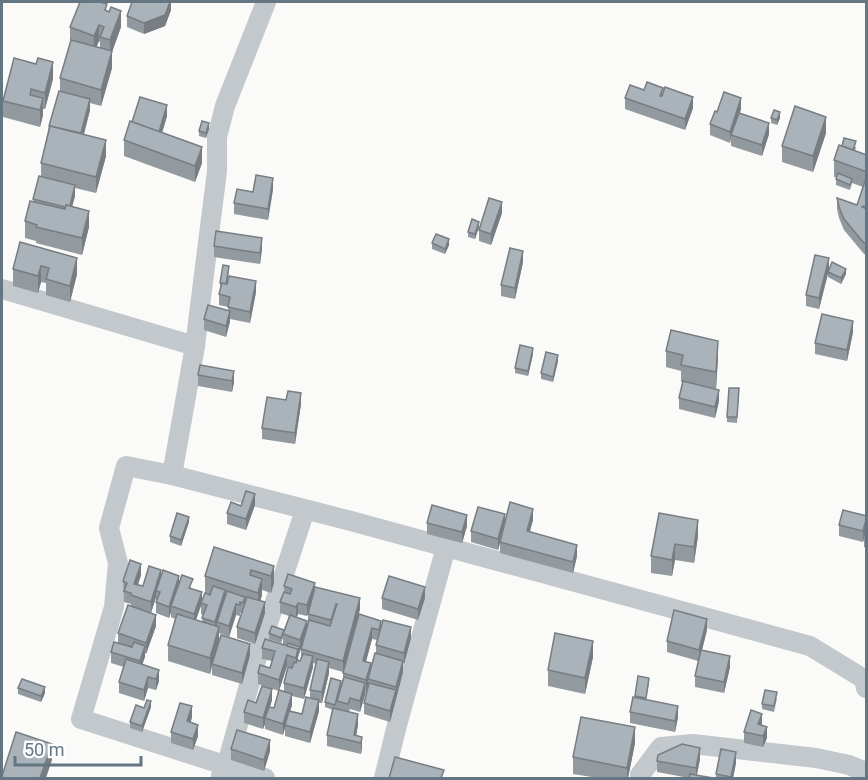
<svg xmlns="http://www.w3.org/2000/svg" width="868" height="780" font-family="Roboto,sans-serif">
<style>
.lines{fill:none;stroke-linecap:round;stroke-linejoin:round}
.street{stroke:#c3c8cc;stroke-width:20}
.wall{fill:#929a9f;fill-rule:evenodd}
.shaded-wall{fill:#777d82}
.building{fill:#aab3b9;stroke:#777d82;stroke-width:1.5}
</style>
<rect width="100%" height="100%" fill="#fafaf8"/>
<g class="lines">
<g class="street">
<polyline points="266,2 225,106 217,137 217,171 195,346 172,475 351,521 810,646 864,679 866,688"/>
<polyline points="2,289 195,346"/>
<polyline points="172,475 126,466 109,528 118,563 114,607 81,719 265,778"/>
<polyline points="640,775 661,747 693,744 816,758 849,765 866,772"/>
<polyline points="221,776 226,767 258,654 305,510"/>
<polyline points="384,778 397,725 446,547"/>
</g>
</g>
<g class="wall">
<polygon points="171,2 171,10 165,26 144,34 127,27 127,16"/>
<path d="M107,11L121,27L112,52V68L101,106L90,103V110L84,134L106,156L96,193L75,188V196L72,206L89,227L82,255L36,243V241L25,238V221L33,201L41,177V163L49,126L60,91V78L70,44V27ZM99,41L100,42V48L96,47Z"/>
<polygon points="53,79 45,109 43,109 43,115 40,127 3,117 3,101"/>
<polygon points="644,90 663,93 693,108 685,130 625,109 625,98"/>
<polygon points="741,109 740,113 769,134 762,156 731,146 731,138 730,143 710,135 710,124 717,112"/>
<polygon points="167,116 162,133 202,163 195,182 124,156 124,140 132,122"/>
<polygon points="771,118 780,118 777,125 771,123"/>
<polygon points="209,129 206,138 199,136 199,131"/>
<polygon points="826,133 813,172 782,162 782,146"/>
<polygon points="842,146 856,147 855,151 867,155 867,255 864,254 844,230 839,218 837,209 837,198 857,205 863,187 852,183 850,190 836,185 836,177 834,177 834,160"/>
<polygon points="273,189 268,220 234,214 234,203 253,192"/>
<polygon points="502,213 491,245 479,241 479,230"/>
<polygon points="479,227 475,239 468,237 468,232"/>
<polygon points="20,242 77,274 70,302 46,295 46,283 41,282 38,293 13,286 13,269"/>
<polygon points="432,243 449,245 445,254 432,249"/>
<polygon points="214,246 262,249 260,264 214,257"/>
<polygon points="523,262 515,299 501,296 501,285"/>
<polygon points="829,270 846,274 841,284 828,277 828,274 819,309 806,306 806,295"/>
<polygon points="229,271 227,283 256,292 250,323 230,319 226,337 204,330 204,319 228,310 228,307 219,305 219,294 220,289 220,283"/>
<polygon points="867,323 867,339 865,339 865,328"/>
<polygon points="853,332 847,361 815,354 815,343"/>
<polygon points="666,351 718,357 716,389 702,386 719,401 715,418 679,409 679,398 683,382 681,382 681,371 666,367"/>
<polygon points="533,354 528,376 515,373 515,368"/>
<polygon points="558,361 553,382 541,379 541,373"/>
<polygon points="200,365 234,382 232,392 198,386 198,375"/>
<polygon points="739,394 737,423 727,422 727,417"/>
<polygon points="286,400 301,404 295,444 262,439 262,428"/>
<polygon points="255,505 246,530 227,524 227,513 241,506"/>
<polygon points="659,513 698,536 694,563 675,560 672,576 651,573 651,556"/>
<polygon points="533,520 530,531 577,556 573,573 500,553 500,543 498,550 471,542 471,531 505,523"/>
<polygon points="189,522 181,546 170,542 170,536"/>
<polygon points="427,523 467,526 462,543 427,534"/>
<polygon points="839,525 867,528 863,542 839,536"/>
<polygon points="867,528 867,548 864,547 864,536"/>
<path d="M274,566V583L271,593L262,590V595L260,601L265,613L255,644L237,638V627L242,613H240V616L236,615L229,637L219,633V641L250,655L242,684L212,675V667L210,674L168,661V645L175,619L171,617V612L169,618L156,613V597L151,613L131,606V604L124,602L123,581L141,575L138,585L143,586L161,575L179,581L193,589L202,602L205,593V576ZM201,605V614L203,615L202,622L196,620Z"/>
<path d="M284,586L315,590L360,609L343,672L329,668V673L322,703H319V711L310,743L285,736V727L283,735L265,729V724L263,729L244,723V712L256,703L272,700L270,707L274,708L279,691L258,684V673L270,668L272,661L262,659V648L283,645V638L281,643L269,639V633L284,632L289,616L280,613V602L284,593ZM298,614L307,616L308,614V622L307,628L297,617ZM301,649V660L300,661L298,660V658ZM313,663L316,664L310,690V698L302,714L290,711L292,705V696L304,699L313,667ZM287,666L292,668L284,683V691L279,690Z"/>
<polygon points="382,598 425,598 418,620 382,609"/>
<path d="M359,614L381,626L411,638L404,664L403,663V672L390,722L364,714V703L368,685L360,712L350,709L349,712L358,725L356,736L362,737V748L361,754L327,746V735L333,710L325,707V702L341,685L343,679V673ZM372,639L377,640L376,645V653L371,668L366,662Z"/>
<polygon points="156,626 146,654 145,653 142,665 159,681 156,690 148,688 144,701 119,693 119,682 124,667 111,663 111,652 118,643 118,633"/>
<polygon points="707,630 702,650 730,667 724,693 695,687 695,676 698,661 667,652 667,641"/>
<polygon points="593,657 585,694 548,686 548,670"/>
<polygon points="649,683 646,700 678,717 675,732 630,723 630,712 635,696"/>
<polygon points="18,688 45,693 41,702 18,694"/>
<polygon points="777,698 774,712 762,709 762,704"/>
<polygon points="151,707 142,732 130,728 130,722 144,708"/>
<polygon points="192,717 191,722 198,736 193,750 171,743 171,732"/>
<polygon points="761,725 767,738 763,747 744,743 744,732"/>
<polygon points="635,743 628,778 598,778 573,774 573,757"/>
<polygon points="231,749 270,751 264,771 231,760"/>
<polygon points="700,759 697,775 689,778 657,772 657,761"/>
<polygon points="736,763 733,778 716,778 716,774"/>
</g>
<g class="shaded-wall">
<polygon points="170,2 171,2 171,10 165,26 144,34 144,23"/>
<polygon points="121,11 121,27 112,52 112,68 101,106 101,90 110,57 110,40"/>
<polygon points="99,25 99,41 94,53 94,36"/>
<polygon points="53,62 53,79 45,109 45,93"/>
<polygon points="693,97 693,108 685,130 685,119"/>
<polygon points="43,98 43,115 40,127 40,110"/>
<polygon points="741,98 741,109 732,135 731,135 730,143 730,132"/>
<polygon points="90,99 90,110 81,145 81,134"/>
<polygon points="167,105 167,116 159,143 159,132"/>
<polygon points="780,112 780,118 777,125 777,120"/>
<polygon points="826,117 826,133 813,172 813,156"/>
<polygon points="209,123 209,129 206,138 206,133"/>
<polygon points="769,123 769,134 762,156 762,145"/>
<polygon points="106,140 106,156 96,193 96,177"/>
<polygon points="202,147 202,163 195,182 195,166"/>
<polygon points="273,178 273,189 268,220 268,209"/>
<polygon points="75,185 75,196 69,219 69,208"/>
<polygon points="502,202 502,213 491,245 491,234"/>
<polygon points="89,211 89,227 82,255 82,238"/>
<polygon points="479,222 479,227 475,239 475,234"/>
<polygon points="262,238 262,249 260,264 260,253"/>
<polygon points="449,239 449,245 445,254 445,249"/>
<polygon points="523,251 523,262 515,299 515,288"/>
<polygon points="77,258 77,274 70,302 70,286"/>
<polygon points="829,258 829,269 819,309 819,298"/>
<polygon points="41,266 41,282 38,293 38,276"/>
<polygon points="846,269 846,274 841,284 841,278"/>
<polygon points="256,281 256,292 250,323 250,312"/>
<polygon points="230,311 230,322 226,337 226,326"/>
<polygon points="853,321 853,332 847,361 847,350"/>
<polygon points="718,341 718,357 716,389 716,372"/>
<polygon points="533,348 533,354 528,376 528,371"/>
<polygon points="558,355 558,361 553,382 553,377"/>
<polygon points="234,371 234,382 232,392 232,381"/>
<polygon points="719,390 719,401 715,418 715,407"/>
<polygon points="301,393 301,404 295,444 295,433"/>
<polygon points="255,494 255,505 246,530 246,519"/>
<polygon points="533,509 533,520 527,542 527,531"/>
<polygon points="505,514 505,525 498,550 498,539"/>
<polygon points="467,515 467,526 462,543 462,532"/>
<polygon points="867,516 867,528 863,542 863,531"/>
<polygon points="189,517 189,522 181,546 181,540"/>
<polygon points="698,520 698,536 694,563 694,547"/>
<polygon points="675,544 675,560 672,576 672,560"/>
<polygon points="577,545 577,556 573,573 573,562"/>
<polygon points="141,564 141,575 134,595 134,584"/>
<polygon points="274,566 274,583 271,593 271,576"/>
<polygon points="161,570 161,581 156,591 156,597 151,613 151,602"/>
<polygon points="179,576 179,587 171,606 171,612 169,618 169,607"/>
<polygon points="262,579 262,595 258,609 258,593"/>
<polygon points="315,583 315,594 307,616 307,605"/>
<polygon points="425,587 425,598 418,620 418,609"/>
<polygon points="225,590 225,601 217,622 217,627 215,633 215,622"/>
<polygon points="202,592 202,603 194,625 194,614"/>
<polygon points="360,598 360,609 343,672 343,661"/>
<polygon points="265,602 265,613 255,644 255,633"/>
<polygon points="298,603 298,614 296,618 296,607"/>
<polygon points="236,604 236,615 229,637 229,626"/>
<polygon points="156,615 156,626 146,654 146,643"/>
<polygon points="707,619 707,630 699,661 699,650"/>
<polygon points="307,621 307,632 300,651 300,640"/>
<polygon points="219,627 219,643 212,664 210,674 210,658"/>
<polygon points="411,627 411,638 404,664 404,653"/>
<polygon points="372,628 372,639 363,672 363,661"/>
<polygon points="593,641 593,657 585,694 585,678"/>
<polygon points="250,644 250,655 242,684 242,673"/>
<polygon points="145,646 145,657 140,672 140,661"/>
<polygon points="298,649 298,660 296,669 296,658"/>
<polygon points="287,655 287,666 279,691 279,680"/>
<polygon points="313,656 313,667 304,699 304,688"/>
<polygon points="730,656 730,667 724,693 724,682"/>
<polygon points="403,661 403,672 390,722 390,711"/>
<polygon points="329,662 329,673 322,703 322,692"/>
<polygon points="371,663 371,674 368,679 368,685 366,691 366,680"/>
<polygon points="159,670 159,681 156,690 156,679"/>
<polygon points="148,677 148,688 144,701 144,690"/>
<polygon points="365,683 365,694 360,712 360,701"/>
<polygon points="45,687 45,693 41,702 41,696"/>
<polygon points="272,689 272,700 266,719 265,718 265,724 263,729 263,718"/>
<polygon points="292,694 292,705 283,735 283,724"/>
<polygon points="319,700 319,711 310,743 310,732"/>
<polygon points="151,701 151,707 142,732 142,726"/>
<polygon points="192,706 192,717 187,732 187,721"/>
<polygon points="678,706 678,717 675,732 675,721"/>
<polygon points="358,714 358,725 355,741 354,735"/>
<polygon points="762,714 762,725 758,735 758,724"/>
<polygon points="198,725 198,736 193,750 193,739"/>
<polygon points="635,727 635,743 628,778 627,778 627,768"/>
<polygon points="767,727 767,738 763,747 763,736"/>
<polygon points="362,737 362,748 361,754 361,743"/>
<polygon points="270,740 270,751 264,771 264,760"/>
<polygon points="52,744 52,760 46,778 40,778"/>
<polygon points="700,748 700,759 696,778 696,768"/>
<polygon points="736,752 736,763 733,778 731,778"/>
</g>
<g class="building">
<polygon points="80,2 100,2 107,4 105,10 109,12 111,7 121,11 110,40 100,37 104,27 99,25 94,36 70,27"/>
<polygon points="132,2 170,2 165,15 144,23 127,16"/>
<polygon points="71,40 112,51 101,90 60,78"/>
<polygon points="14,58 36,64 38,58 53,62 45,93 31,89 30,95 43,98 40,110 3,101"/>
<polygon points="647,82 663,88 660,96 662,96 665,87 693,97 685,119 625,98 630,85 644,90"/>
<polygon points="59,91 90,99 81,133 49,126"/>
<polygon points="724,92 741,98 730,132 710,124 715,111 717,112"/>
<polygon points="140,97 167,105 159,132 132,122"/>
<polygon points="795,106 826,117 813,156 782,146"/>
<polygon points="774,110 780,112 777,120 771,118"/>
<polygon points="739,113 769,123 762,145 731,135"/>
<polygon points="130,121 202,147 195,166 124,140"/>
<polygon points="202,121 209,123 206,133 199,131"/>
<polygon points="50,126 106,140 96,177 41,163"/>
<polygon points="844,138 856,141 853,150 842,146"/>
<polygon points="839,145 867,155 867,172 834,160"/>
<polygon points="838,173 852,179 850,185 836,179"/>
<polygon points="256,175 273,178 268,209 234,203 237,189 253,192"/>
<polygon points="39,176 75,185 70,206 66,205 65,207 33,199"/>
<polygon points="866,178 867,178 867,207 863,206 862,207 867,209 867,244 864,243 844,219 839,207 837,198 857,205"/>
<polygon points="489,198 502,202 491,234 479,230"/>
<polygon points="30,201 65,209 66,205 89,211 82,238 36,227 37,225 25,221"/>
<polygon points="472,219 479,222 475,234 468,232"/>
<polygon points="216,231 262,238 260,253 214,246"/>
<polygon points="436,234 449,239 445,249 432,243"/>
<polygon points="20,242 77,258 70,286 46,279 49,268 41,266 38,276 13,269"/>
<polygon points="510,248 523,251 515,288 501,285"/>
<polygon points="815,255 829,258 819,298 806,295"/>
<polygon points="832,262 846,269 841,278 828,272"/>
<polygon points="223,265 229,266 226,284 220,283"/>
<polygon points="229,276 256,281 250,312 228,307 230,297 219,294 222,283 227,284"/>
<polygon points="208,305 230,311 226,326 204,319"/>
<polygon points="822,314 853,321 847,350 815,343"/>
<polygon points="671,330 718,341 716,372 681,365 683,355 666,351"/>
<polygon points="520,345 533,348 528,371 515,368"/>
<polygon points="546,352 558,355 553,377 541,373"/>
<polygon points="200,365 234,371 232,381 198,375"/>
<polygon points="683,381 719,390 715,407 679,398"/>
<polygon points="729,388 739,388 737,417 727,417"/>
<polygon points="288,391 301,393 295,433 262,428 267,397 286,400"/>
<polygon points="246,491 255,494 246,519 227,513 231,502 241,506"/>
<polygon points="510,502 533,509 527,531 577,545 573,562 500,542"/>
<polygon points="432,505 467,515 462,532 427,523"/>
<polygon points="478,507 505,514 498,539 471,531"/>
<polygon points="843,510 867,516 863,531 839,525"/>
<polygon points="177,513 189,517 181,540 170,536"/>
<polygon points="659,513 698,520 694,547 675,544 672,560 651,556"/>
<polygon points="214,547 274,566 271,576 251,570 250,575 262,579 258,593 205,576"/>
<polygon points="130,560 141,564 134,584 143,586 149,566 161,570 151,602 131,595 131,593 124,591 127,583 123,581"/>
<polygon points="163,570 179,576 169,607 156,602 160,592 156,591"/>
<polygon points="288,574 315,583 307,605 298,603 296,607 280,602 284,592 290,594 292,589 284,586"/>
<polygon points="182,575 193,579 189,588 202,592 194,614 171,606"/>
<polygon points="389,576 425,587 418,609 382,598"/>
<polygon points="213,586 225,590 215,622 202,618 207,605 201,603 205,593 210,595"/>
<polygon points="315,587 360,598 343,661 301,649 309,620 330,626 337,604 336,604 331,620 308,614"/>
<polygon points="227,591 245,597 243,603 240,602 240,605 236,604 229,626 217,622"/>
<polygon points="247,597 265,602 255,633 237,627"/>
<polygon points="128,605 156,615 146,643 118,633"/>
<polygon points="674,610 707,619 699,650 667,641"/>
<polygon points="177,614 219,627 210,658 168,645"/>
<polygon points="359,614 381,621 379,630 372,628 367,646 363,661 371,663 366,680 343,673"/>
<polygon points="290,615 307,621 300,640 283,634"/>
<polygon points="383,620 411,627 404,653 376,645"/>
<polygon points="272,626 284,630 281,638 269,633"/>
<polygon points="555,633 593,641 585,678 548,670"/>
<polygon points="221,635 250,644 242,673 212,664"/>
<polygon points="265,639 298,649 296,658 287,655 279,680 258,673 260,665 270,668 275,651 262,648"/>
<polygon points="114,642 132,647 134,642 145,646 140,661 111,652"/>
<polygon points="288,643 300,647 298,653 298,649 287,646"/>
<polygon points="701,650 730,656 724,682 695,676"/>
<polygon points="375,653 403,661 396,687 368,679"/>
<polygon points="303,654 313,656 304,688 284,683 288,667 292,668 294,662 296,663 297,660 300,661"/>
<polygon points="126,659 159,670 156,679 148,677 144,690 119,682"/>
<polygon points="317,659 329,662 322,692 310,690"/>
<polygon points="638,676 649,678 646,698 635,696"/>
<polygon points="344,677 365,683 360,701 350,698 348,704 337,701"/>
<polygon points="331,678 341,681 335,705 325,702"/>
<polygon points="22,679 45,687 41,696 18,688"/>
<polygon points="369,683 396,690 390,711 364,703"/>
<polygon points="262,686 272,689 263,718 244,712 248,700 256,703"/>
<polygon points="279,690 292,694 283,724 265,718 269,707 274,708"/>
<polygon points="765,690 777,692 774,706 762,704"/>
<polygon points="306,697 319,700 310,732 285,725 289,711 302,714"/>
<polygon points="633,697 678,706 675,721 630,712"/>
<polygon points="147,700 151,701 142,726 130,722 136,705 144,708"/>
<polygon points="180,703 192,706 187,721 198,725 193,739 171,732"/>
<polygon points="333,708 358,714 354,735 362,737 361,743 327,735"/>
<polygon points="751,710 762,714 758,724 767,727 763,736 744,732"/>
<polygon points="581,717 635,727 627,768 573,757"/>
<polygon points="237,730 270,740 264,760 231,749"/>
<polygon points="16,732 52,744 40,778 2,778 2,776"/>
<polygon points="682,744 700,748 696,768 657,761 658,755"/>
<polygon points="721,749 736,752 731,777 716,774"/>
<polygon points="395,757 444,770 441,778 389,778"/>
<polygon points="690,774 713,778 689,778"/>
</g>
<rect width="868" height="780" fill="none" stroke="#657683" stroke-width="6"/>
<path d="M15 756v9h126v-9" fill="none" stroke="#657683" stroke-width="3"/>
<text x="24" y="756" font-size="18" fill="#657683" stroke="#ffffff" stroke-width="4.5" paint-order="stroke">50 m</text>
</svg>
